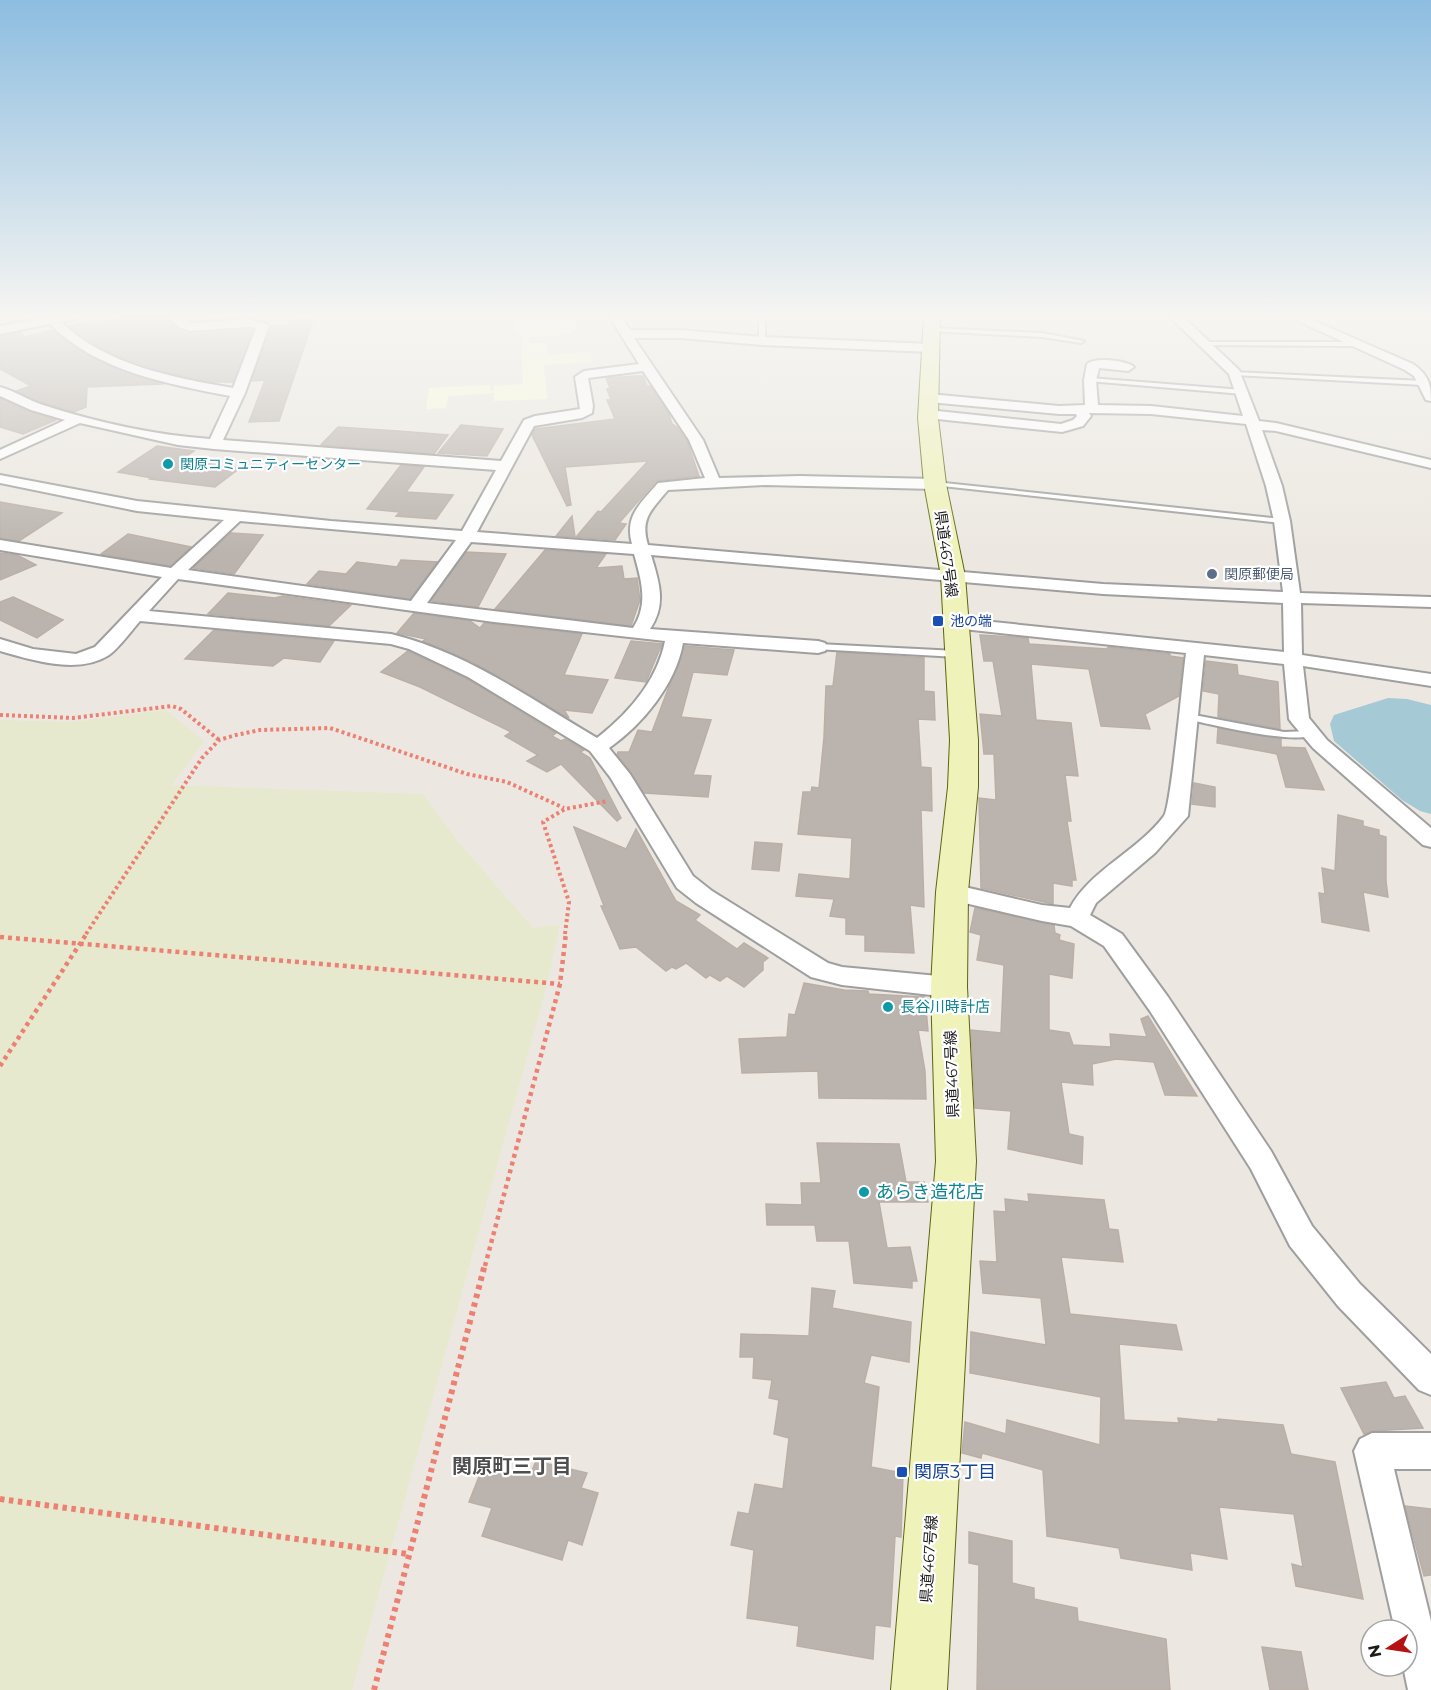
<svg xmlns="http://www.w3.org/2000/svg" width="1431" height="1690" font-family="Montserrat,'Noto Sans JP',sans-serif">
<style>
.education{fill:#fbfbdb}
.farmland{fill:#e7e9ce}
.water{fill:#a6cad5}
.building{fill:#bbb4ae;stroke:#bbafa5;stroke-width:1.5}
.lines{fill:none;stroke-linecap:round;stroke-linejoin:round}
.service-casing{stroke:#9f9f9f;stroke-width:4}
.minor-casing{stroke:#9f9f9f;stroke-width:4}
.secondary-casing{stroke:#5b650f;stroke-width:2}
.path-far2{stroke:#eb8073;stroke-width:4;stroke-dasharray:3 3;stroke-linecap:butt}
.path-far1{stroke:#eb8073;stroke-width:4.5;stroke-dasharray:4 4;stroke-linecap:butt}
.path{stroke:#eb8073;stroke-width:6;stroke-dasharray:4.5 4.5;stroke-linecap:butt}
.service{fill:#fff;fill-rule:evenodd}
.minor{fill:#fff;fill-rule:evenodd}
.secondary{fill:#eff2b9;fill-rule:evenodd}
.culture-dot{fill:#0f9aa8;stroke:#fff;stroke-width:2}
.service-dot{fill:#5c6f8a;stroke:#fff;stroke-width:2}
.transit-dot{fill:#1a4fb4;stroke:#fff;stroke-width:2}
.labels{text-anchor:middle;stroke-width:4.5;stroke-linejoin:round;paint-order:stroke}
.far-culture-label{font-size:14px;fill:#0d838f;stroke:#fff;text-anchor:start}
.far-service-label{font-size:14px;fill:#4e5e75;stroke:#fff;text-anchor:start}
.far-transit-label{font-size:14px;fill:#164399;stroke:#fff;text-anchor:start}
.street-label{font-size:15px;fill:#1b1b1b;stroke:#fff}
.culture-label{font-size:15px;fill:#0d838f;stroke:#fff;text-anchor:start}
.near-culture-label{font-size:18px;fill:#0d838f;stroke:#fff;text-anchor:start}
.near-transit-label{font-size:18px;fill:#164399;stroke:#fff;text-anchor:start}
.near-neighbourhood-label{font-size:20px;font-weight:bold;fill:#4e4e4e;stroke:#fff}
</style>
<rect width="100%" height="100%" fill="#ece8e1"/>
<polygon class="education" points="517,316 575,316 577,330 573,331 572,334 529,337 529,343 546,343 549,355 590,352 592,362 544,365 547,399 494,401 494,393 448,396 446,408 426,409 429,388 490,385 490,391 494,391 494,386 523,384 521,333 517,333"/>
<polygon class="farmland" points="166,710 204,741 172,785 423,794 456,839 533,928 560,925 545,992 352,1690 0,1690 0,720 72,722"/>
<polygon class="water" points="1388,698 1407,699 1431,705 1431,814 1420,811 1402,800 1334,741 1330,724 1334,715"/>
<g class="building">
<polygon points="129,316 144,318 165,316 186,334 253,330 233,382 214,382 165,372 120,357 99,347 69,326 85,322 89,325"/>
<polygon points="314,318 279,421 249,422 265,380 252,381 271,326 289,325 291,319"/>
<polygon points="53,330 88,355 110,366 164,384 87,387 86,407 74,412 44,403 16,391 31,386 0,369 0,336 21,332 24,337"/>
<polygon points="636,376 643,376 647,386 650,386 669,414 672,424 677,427 687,441 699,476 656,481 619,523 626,524 615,540 576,537 598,511 601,512 648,461 565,467 571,505 567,506 532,435 535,429 615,419 607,400 611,400 607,389 610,388 606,378"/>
<polygon points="0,398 30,412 56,420 23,434 0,427"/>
<polygon points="461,425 503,429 487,456 438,453"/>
<polygon points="338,427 398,431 448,435 434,454 321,445"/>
<polygon points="157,446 194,451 181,460 240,468 215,487 150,479 152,478 118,472"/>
<polygon points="401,465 424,467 406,492 453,495 436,519 396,516 400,512 367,509"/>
<polygon points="0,502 62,513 19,541 0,538"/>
<polygon points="572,516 575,537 556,536"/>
<polygon points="231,533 263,535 234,574 193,568"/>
<polygon points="128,534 191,547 170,566 101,554"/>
<polygon points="545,550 606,554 596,568 622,566 624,579 637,578 640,600 631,626 495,609"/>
<polygon points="466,552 506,554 478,607 431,601"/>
<polygon points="0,553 17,555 36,565 0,580"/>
<polygon points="401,560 437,562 410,599 307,584 319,571 346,574 357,562 397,567"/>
<polygon points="228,593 275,598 283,596 351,605 329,626 208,614"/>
<polygon points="13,597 63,620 37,638 0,620 0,602"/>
<polygon points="414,613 470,621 480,628 484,623 582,634 564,675 608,680 592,713 564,710 569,718 473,662 423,641 426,639 397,633"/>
<polygon points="214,630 334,641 320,662 284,658 273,666 185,659"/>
<polygon points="980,635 1028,638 1029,644 1107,649 1108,647 1170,654 1170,656 1183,658 1179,696 1145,714 1150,729 1101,726 1089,669 1031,664 1036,720 1071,723 1078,776 1065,775 1071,821 1067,821 1076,880 1072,880 1072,886 1053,883 1053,904 981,888 979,798 996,800 994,754 984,754 980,714 1002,716 993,661 984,661"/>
<polygon points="631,641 662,644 646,682 615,678"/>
<polygon points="684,646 734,650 727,675 693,672 681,717 711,720 693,775 711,776 708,797 644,793 617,755 618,752 629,752 638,730 652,732"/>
<polygon points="408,651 467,679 556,733 552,736 561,741 565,739 584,750 580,752 590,758 621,818 617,821 561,764 547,772 527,761 538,755 505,736 511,732 420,687 381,672"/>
<polygon points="837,652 924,658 924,691 934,692 935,720 918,719 921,767 931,768 932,811 921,810 924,907 910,905 914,953 865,951 865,935 846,934 846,918 830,916 834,899 796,896 799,874 850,879 852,838 798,834 803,792 811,792 812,787 819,788 824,737 826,686 833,686"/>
<polygon points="1206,661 1237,665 1238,675 1278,682 1280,729 1218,717 1219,694 1203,691"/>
<polygon points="1218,728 1281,739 1281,747 1305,748 1324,790 1286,787 1277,754 1217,743"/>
<polygon points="1194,783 1215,787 1215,807 1192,804"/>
<polygon points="1338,815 1363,821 1363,826 1379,830 1379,835 1386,837 1386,881 1388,897 1363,892 1369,931 1322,922 1319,893 1325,894 1322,868 1335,871"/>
<polygon points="574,827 626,849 636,829 676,901 700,915 695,920 737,949 744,943 768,958 763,962 763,970 744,987 727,976 720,981 710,975 706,978 686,963 676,969 672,967 666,971 636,947 620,949 601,906 604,906"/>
<polygon points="755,842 782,844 779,871 752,869"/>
<polygon points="975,908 1054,925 1055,933 1060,935 1059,940 1074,944 1072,978 1049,974 1049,1030 1069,1033 1073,1045 1111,1047 1110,1034 1147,1037 1141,1019 1148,1016 1197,1096 1165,1095 1154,1062 1116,1059 1092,1064 1093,1085 1061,1082 1069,1134 1083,1137 1082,1164 1008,1149 1011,1111 975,1108 971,1030 1001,1033 1004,965 977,960 981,935 970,932"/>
<polygon points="804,983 844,990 868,991 869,994 925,997 928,1031 918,1030 925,1071 926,1099 819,1098 818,1071 742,1073 739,1039 787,1037 789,1014 795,1015"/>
<polygon points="817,1143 899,1144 906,1182 924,1182 928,1202 879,1202 887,1248 910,1247 917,1281 912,1281 912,1288 854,1283 849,1241 817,1241 815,1225 767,1225 766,1204 802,1205 801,1183 821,1183"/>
<polygon points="1028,1194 1104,1200 1109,1229 1118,1230 1123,1262 1061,1257 1070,1314 1176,1325 1182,1350 1119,1344 1124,1420 1179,1423 1178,1418 1218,1422 1218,1419 1283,1425 1291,1454 1335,1462 1363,1599 1296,1586 1292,1564 1303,1567 1294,1514 1219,1507 1227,1559 1190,1553 1192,1570 1121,1558 1119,1548 1047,1536 1043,1470 982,1453 981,1458 962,1453 965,1422 1006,1434 1007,1420 1100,1445 1101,1397 970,1373 971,1332 1046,1345 1041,1298 983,1293 980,1261 997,1262 994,1211 1006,1212 1005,1199 1029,1202"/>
<polygon points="812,1288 835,1291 832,1308 911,1322 909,1362 871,1355 864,1383 879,1387 871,1467 903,1473 901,1537 895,1536 890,1627 875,1625 873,1659 797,1646 799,1626 747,1618 754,1550 731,1545 738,1512 749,1514 755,1484 783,1489 789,1438 774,1434 779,1400 769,1398 772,1380 753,1378 754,1357 740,1357 741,1334 809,1336"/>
<polygon points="1386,1382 1394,1398 1405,1396 1423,1428 1372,1431 1364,1434 1341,1388"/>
<polygon points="536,1461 587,1473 581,1488 598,1493 582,1545 568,1540 562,1560 482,1536 492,1508 469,1502 484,1464 530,1475"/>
<polygon points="1405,1506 1431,1509 1431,1575 1424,1576"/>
<polygon points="969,1532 1012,1541 1012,1583 1034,1588 1034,1599 1077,1608 1078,1621 1166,1639 1170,1690 977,1690 979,1565 969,1563"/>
<polygon points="1262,1647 1301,1652 1308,1690 1270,1690"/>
</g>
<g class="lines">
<g class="service-casing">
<g id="service">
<polygon points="759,316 765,316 765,341 762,343 759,341"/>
<polygon points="932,328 1042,333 1084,341 1081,343 1042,337 930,331 929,330"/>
<polygon points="1203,342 1356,342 1359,344 1356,346 1205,345 1202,343"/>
<polygon points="1233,372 1423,381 1426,383 1423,385 1235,375 1232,373"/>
<polygon points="1090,378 1243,390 1246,392 1243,394 1088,381 1088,379"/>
<polygon points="935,482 1282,519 1286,521 1282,523 933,485 931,484"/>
<polygon points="818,644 957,651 961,654 957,657 815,649 814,647"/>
<path d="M1189,714L1284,732L1310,731L1315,734C1298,746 1209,724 1186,719L1184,717L1186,715Z"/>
</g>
</g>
<g class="minor-casing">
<g id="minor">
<path d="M42,316H81L79,318L61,322C105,365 175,378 233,388L256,328L248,327L189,331L179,327L168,316H181L190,323L248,319L267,324L269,326L245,393L223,440L501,461L524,420L535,416L580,409L575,377L584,371L639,364L609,316H621L630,330H680L762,337L932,344L938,348L932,352L762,345L680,338H634L703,440L719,478L799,476L935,479L943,484L935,489L765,485L668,490C651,510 640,519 648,545L1103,584L1283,592L1274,521L1266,486L1246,424L1151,414L1089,413L1091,416L1083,426L1062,432L928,418L921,414L928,410L1061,424L1073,420L1077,416L1076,414H1059L929,402L922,398L929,394L1059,406L1085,405L1084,380L1087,364C1095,357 1126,360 1134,367L1128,371L1099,368L1096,380L1098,405L1151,406L1243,416L1229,374L1169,316H1182L1239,370L1259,421L1276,423L1431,460V468L1276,431L1262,430L1282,486L1290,521L1300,593L1431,597V607L1301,603L1302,655L1431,674V686L1303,666L1309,718L1327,740L1431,828V847L1423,845L1313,748L1292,723L1289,719L1284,664L1204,655L1188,816L1155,853L1096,903L1090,915L1122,934L1168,997L1271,1151L1312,1226L1360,1284L1431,1354V1395L1419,1390L1338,1306L1290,1246L1251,1169L1150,1011L1104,946L1071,926L1042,921L952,900L944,898L940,892L944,886L952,884L1042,905L1070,908C1090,870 1138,851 1164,816C1171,807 1183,675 1186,653L954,628L948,627L945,623L948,619L954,618L1284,652L1283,603L1103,594L651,555C659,582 667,604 650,629L818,641L825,643L827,647L825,651L818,653L683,643C676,684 642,725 609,748L630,774L693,876L712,891L828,963L842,967L949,977L958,980L962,987L958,994L949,997L842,985L811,977L696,903L677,888L610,777L590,751L468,677L409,649L391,644L140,621C131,631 120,647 109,655C78,675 32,660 0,651V639L33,649L76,654L95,647L162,577L0,550V540L171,568L224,520L137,511L0,483V475L137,501L331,521L462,531L496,470L214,449L178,445L80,423L0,459V450L65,420L31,410L0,396V387C15,391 28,400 43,405C96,422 154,435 210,439L230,396C168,384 96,371 50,324L0,334V326L44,318ZM643,371L689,440L705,478L658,483C641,503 624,516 632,544L477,532L534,426L582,418L592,413L593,406L588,378ZM240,521L456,540L411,601L188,570ZM471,542L634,554C641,579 649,604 633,628L427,603ZM178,579L494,622L665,641C657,681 628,714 597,738C531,699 466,652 391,634L149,611Z"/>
<path d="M1287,316H1303L1413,364C1428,375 1431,383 1431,401L1426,400L1414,376L1405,370Z"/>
<polygon points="1372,1433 1431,1433 1431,1469 1394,1469 1431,1621 1431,1690 1408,1690 1403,1666 1407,1666 1407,1630 1395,1630 1354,1451 1360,1439"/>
</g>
</g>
<g class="secondary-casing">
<polygon id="secondary" points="924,316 940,316 938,418 946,484 965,576 978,740 978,787 968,892 967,987 976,1161 947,1690 891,1690 936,1161 931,987 936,892 948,787 950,740 941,576 924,484 918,418"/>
</g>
<g class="path-far2">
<polyline points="0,715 73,718 172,706 181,709 219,740"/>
<polyline points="86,934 202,758 219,740 236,735 260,730 330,728 467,774 507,782 564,808"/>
<polyline points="565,934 569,902 543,822 565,809 608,801"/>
</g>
<g class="path-far1">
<polyline points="0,937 560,984"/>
<polyline points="0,1066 87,933"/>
<polyline points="485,1266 560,984 566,933"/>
</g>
<g class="path">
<polyline points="0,1499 408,1554"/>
<polyline points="374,1690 485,1264"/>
</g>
<use href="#service" class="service"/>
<use href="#minor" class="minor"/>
<use href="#secondary" class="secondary"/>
</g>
<linearGradient id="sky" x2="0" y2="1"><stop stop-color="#8dbde0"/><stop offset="0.57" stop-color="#f6f5f2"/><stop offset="1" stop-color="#f6f5f2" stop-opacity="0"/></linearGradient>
<rect width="1431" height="553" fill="url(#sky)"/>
<g class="culture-dot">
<circle cx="168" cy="464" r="6"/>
<circle cx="888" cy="1007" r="6"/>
<circle cx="864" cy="1192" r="6"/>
</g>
<circle class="service-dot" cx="1212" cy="574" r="6"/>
<g class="transit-dot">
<rect x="932" y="615" width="12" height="12" rx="3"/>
<rect x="896" y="1466" width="12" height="12" rx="3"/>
</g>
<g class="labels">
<g class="far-culture-label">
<text x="180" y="469">関原コミュニティーセンター</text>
</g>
<g class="far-service-label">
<text x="1224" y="579">関原郵便局</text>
</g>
<g class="far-transit-label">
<text x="950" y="626">池の端</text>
</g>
<g class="street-label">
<text transform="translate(946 554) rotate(82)" y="5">県道467号線</text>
<text transform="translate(952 1074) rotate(-92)" y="5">県道467号線</text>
<text transform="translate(929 1559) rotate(-86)" y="5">県道467号線</text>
</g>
<g class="culture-label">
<text x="900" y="1012">長谷川時計店</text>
</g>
<g class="near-culture-label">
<text x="876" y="1198">あらき造花店</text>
</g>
<g class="near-transit-label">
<text x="914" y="1478">関原3丁目</text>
</g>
<g class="near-neighbourhood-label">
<text x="512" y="1473">関原町三丁目</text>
</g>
</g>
<g transform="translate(1389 1648) rotate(258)"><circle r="28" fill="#ffffff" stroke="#a4a4a4" stroke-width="1.5"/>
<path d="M0-4.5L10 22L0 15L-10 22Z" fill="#b31413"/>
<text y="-9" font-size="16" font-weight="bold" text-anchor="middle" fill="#1b1b1b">N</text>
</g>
</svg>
